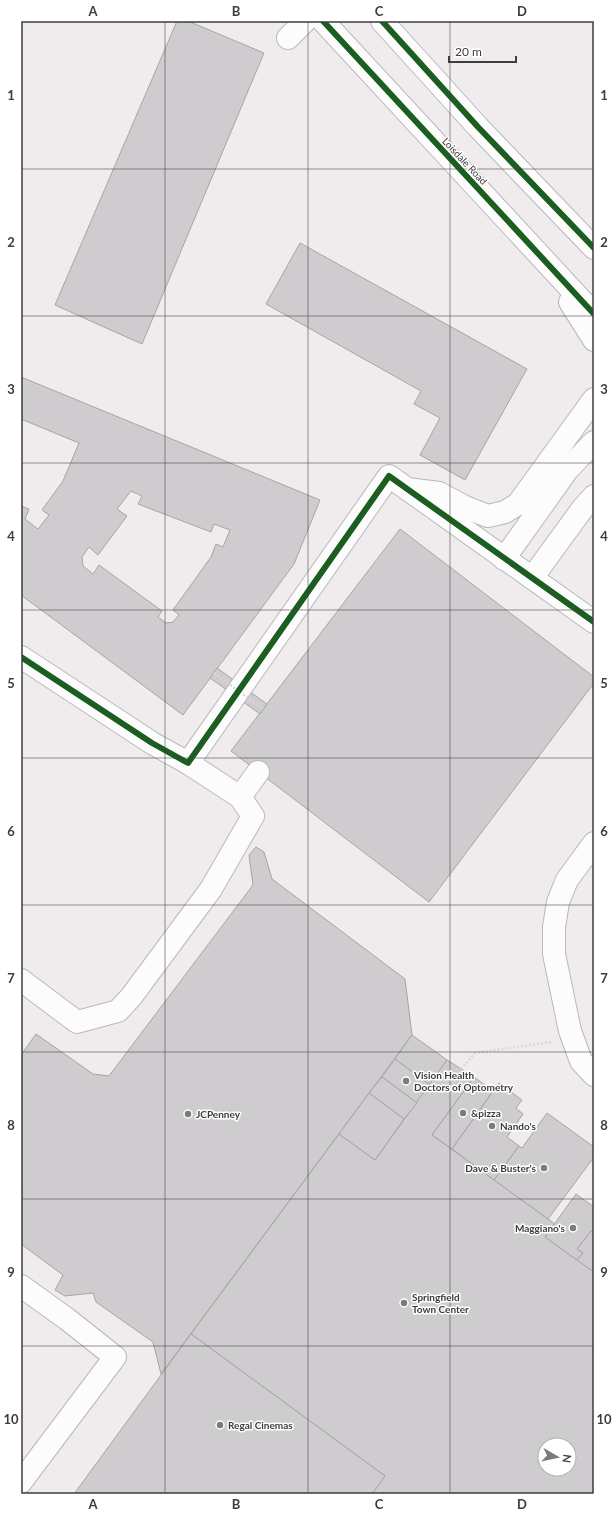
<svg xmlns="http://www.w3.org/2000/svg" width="615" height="1515" font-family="Lato,sans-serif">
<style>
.building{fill:#ceccce;stroke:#a6a4a6;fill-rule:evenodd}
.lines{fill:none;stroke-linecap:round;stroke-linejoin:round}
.minor-casing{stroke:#bab8b9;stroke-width:24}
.major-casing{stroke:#bab8b9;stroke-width:24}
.path{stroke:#d8d8d8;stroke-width:2.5;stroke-dasharray:2 2;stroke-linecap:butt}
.minor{stroke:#fdfcfc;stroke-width:22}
.major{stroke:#fdfcfc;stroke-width:22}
.path-bridge{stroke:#d8d8d8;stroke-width:2.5;stroke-dasharray:2 2;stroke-linecap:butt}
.cycleway-casing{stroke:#fff;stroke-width:8}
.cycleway{stroke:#1b5e20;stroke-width:6}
.grid{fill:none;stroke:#3e3c3e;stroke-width:1;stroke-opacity:0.55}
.poi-dot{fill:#7c7a7c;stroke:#fff;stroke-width:1.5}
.labels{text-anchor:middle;stroke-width:3;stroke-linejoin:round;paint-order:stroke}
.street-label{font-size:10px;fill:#3e3c3e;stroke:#fff}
.poi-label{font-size:10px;font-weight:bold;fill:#3e3c3e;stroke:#fff;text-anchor:start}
.neatline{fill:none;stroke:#3e3c3e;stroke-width:1.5}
.grid-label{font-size:13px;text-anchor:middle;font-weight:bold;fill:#3e3c3e}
</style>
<rect width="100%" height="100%" fill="#f0ecee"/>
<g class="building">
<polygon points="177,21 188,21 264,53 142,344 55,305"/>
<polygon points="300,243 527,369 465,480 420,455 440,418 414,404 421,391 266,304"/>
<path d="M21,377L320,500L294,564L183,715L21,595V506L29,509L25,519L38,529L49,515L42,510L63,481L79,443L21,419ZM131,491L142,496L138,504L211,532L214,524L230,530L223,547L216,544L211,557L173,610L179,615L173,622L166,623L158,617L162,611L99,565L93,574L83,566L82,557L89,547L98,555L127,516L117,509Z"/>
<polygon points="400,529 594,677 594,683 429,902 231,751"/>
<polygon points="217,668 267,704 260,714 210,678"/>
<polygon points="256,847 264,852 272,879 405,979 412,1035 161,1374 153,1342 96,1302 93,1293 65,1296 55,1290 63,1275 21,1244 21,1187 23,1184 21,1183 21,1055 36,1034 93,1074 109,1076 253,885 249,855"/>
<polygon points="412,1035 447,1060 430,1085 395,1059"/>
<polygon points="395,1059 430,1085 417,1103 382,1077"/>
<path d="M447,1060L474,1077L432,1135L555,1224L545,1237L594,1272V1494H372L385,1476L191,1334L339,1134L375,1160ZM545,1445H569V1469H545Z"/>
<polygon points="382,1077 417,1103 404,1119 369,1093"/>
<polygon points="474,1077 493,1091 452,1149 432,1135"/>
<polygon points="499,1083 522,1100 516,1108 523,1114 507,1137 519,1146 494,1180 452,1149"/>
<polygon points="369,1093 404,1119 375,1160 339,1134"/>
<polygon points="547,1113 594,1147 594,1157 548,1219 494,1180 519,1146 522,1148"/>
<polygon points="576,1194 594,1207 594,1233 591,1231 577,1249 583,1253 577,1260 545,1237"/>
<polygon points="591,1231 594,1233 594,1272 577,1260 583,1253 577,1249"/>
<polygon points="191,1334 385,1476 372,1494 74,1494"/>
</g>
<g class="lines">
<g class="minor-casing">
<g id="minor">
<polyline points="288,38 305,21"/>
<polyline points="504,559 568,469 594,442"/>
<polyline points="532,578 583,508 594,496"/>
<polyline points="21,657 152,743 188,763 389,476 594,622"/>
<polyline points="240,797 258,772"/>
<polyline points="594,843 567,880 558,902 554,927 554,954 570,1031 581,1061 594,1075"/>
<polyline points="21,980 77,1022 118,1011 131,997 211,889 253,816 240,797 188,763"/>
<polyline points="21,1286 67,1319 115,1357 21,1482"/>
</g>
</g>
<g class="major-casing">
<g id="major">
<polyline points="323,21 594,314"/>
<polyline points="382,21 478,127 594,248"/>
<polyline points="570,302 594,340"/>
<polyline points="407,489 439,493 465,507 488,516 505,512 518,504 594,399"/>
</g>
</g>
<polyline class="path" points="461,1069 475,1053 551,1042"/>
<use href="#minor" class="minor"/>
<use href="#major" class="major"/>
<polyline class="path-bridge" points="214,673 263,709"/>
<g class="cycleway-casing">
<g id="cycleway">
<polyline points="323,21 594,314"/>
<polyline points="382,21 478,127 594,248"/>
<polyline points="21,657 152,743 188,763 389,476 594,622"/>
</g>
</g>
<use href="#cycleway" class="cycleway"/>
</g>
<path class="grid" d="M165,21V1494M308,21V1494M450,21V1494M21,169H594M21,316H594M21,463H594M21,610H594M21,758H594M21,905H594M21,1052H594M21,1199H594M21,1346H594"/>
<g class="poi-dot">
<circle cx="406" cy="1081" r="4"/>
<circle cx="463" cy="1113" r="4"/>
<circle cx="188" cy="1114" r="4"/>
<circle cx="492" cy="1126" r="4"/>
<circle cx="544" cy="1168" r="4"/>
<circle cx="573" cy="1228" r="4"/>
<circle cx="404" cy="1303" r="4"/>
<circle cx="220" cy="1425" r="4"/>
</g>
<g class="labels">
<g class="street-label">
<text transform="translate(465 161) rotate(47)" y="4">Loisdale Road</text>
</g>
<g class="poi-label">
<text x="414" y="1079">Vision Health<tspan x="414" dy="12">Doctors of Optometry</tspan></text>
<text x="471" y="1117">&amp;pizza</text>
<text x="196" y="1118">JCPenney</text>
<text x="500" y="1130">Nando's</text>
<text x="536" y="1172" text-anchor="end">Dave &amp; Buster's</text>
<text x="565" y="1232" text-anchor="end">Maggiano's</text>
<text x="412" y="1301">Springfield<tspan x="412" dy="12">Town Center</tspan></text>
<text x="228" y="1429">Regal Cinemas</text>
</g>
</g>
<rect width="615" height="1515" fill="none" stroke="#ffffff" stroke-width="44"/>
<g transform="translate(557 1457) rotate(99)"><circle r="19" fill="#ffffff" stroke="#b2b1b2"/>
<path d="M0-3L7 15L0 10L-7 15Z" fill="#7c7a7c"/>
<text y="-6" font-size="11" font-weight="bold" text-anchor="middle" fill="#3e3c3e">N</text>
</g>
<path d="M449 56v6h67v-6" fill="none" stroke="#3e3c3e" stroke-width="2"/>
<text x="455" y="56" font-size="12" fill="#3e3c3e" stroke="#ffffff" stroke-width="3" paint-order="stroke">20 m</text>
<rect x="22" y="22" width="571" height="1471" class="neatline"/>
<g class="grid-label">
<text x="93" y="16">A</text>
<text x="236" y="16">B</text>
<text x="379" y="16">C</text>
<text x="522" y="16">D</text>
<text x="11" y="100">1</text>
<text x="604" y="100">1</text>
<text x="11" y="247">2</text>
<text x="604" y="247">2</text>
<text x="11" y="394">3</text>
<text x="604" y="394">3</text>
<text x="11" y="541">4</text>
<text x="604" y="541">4</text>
<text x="11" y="688">5</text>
<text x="604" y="688">5</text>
<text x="11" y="836">6</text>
<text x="604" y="836">6</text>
<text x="11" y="983">7</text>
<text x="604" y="983">7</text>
<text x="11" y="1130">8</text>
<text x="604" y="1130">8</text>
<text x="11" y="1277">9</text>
<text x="604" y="1277">9</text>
<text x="11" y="1424">10</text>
<text x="604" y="1424">10</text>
<text x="93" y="1509">A</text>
<text x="236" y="1509">B</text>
<text x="379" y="1509">C</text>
<text x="522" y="1509">D</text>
</g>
</svg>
